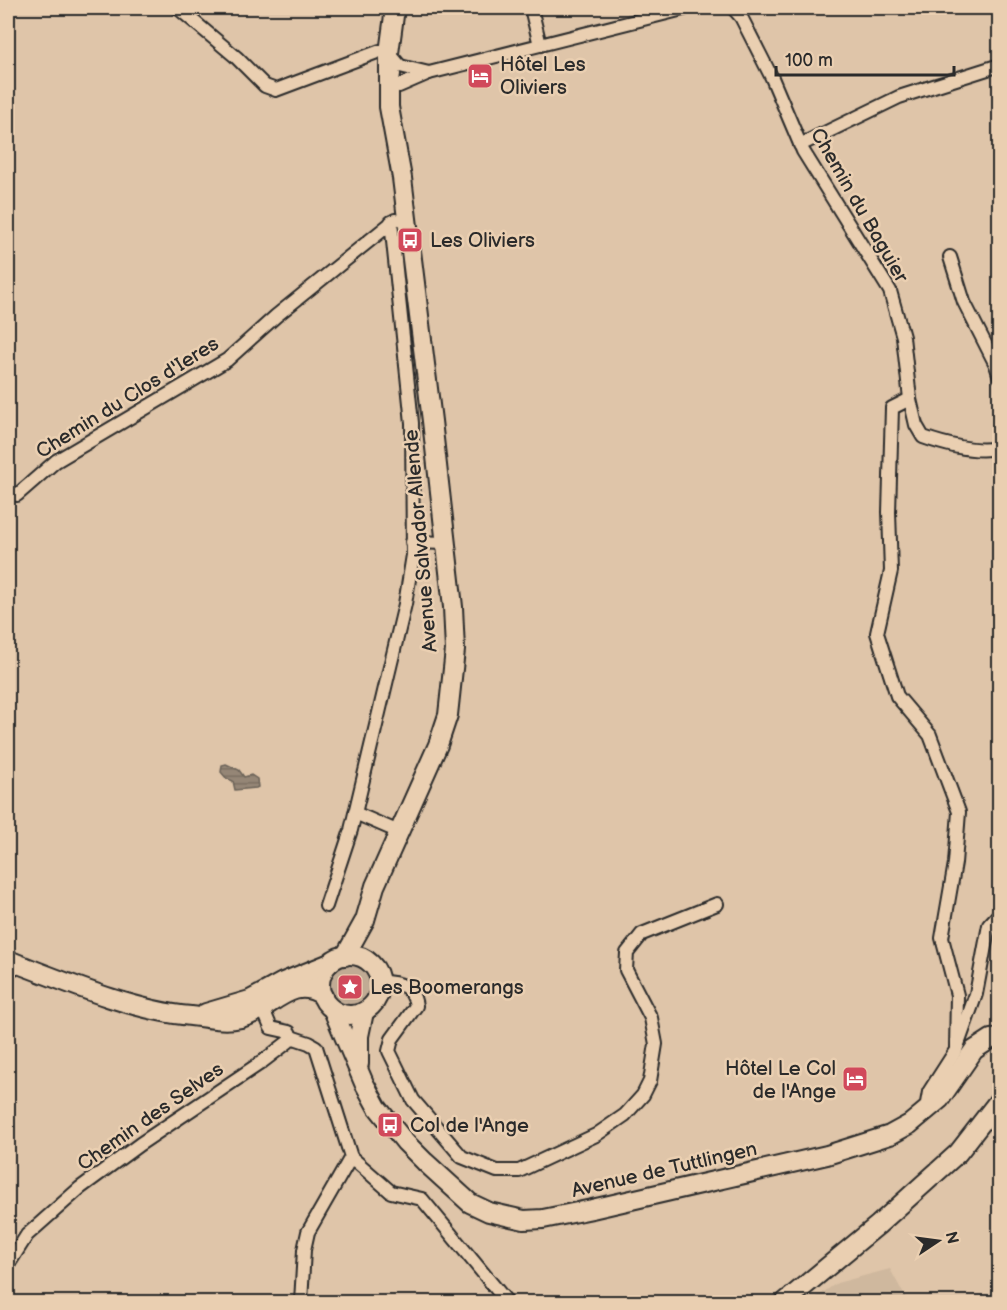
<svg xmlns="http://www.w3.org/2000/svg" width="1007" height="1310" font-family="'Balsamiq Sans',sans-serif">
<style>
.built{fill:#cfb89e}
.grass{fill:#c1ab94;stroke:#766b60;stroke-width:1.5}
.water{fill:url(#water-rules);stroke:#6b6258;stroke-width:1.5}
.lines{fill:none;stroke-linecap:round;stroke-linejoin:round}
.minor-casing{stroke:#2b2b2b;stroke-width:16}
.secondary-casing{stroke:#2b2b2b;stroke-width:22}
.minor{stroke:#eacfb1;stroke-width:12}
.secondary{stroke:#eacfb1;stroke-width:18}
.labels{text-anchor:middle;stroke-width:5;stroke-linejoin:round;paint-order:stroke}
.poi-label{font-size:20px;fill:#2b2b2b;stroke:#eacfb1;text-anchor:start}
.street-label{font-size:20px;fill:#2b2b2b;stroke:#eacfb1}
</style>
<defs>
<pattern id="water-rules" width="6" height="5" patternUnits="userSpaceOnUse" patternTransform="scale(1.5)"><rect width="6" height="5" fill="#958676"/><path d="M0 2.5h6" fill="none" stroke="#7a6e61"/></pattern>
</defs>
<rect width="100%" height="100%" fill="#dfc5a9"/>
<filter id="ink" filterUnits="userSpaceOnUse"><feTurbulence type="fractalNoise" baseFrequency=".0167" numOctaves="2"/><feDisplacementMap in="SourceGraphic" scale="12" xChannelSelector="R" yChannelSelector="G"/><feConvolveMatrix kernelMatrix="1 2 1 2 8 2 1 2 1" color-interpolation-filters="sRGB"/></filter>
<g filter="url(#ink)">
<polygon class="built" points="890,1269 908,1302 809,1302 837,1283"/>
<circle class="grass" cx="351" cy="985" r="22"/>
<polygon class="water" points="226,764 239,770 244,777 251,775 257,779 258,787 256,788 235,790 233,781 226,778 221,772 222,765"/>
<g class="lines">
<g class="minor-casing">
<g id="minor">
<polyline points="178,8 236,57 265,86 276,90 380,51 389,53 400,66"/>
<polyline points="531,8 540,45"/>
<path d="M733,8L741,17L772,78L803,151L890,291L903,337L910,399L916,425L923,437C943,444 976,453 997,448L1000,442"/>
<polyline points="400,66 429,73"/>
<polyline points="394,74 393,81 399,86 429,73 687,8"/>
<polyline points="800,145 899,97 1000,65"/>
<polyline points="950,257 964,302 996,365 1000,377"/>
<polyline points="910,399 892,408 889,512 891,571 877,633 897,696 930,735 959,812 955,863 942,938 957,995 956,1050"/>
<polyline points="8,493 17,495 56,461 227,360 276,316 395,220"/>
<polyline points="412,542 446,543"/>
<polyline points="355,813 399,832"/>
<polyline points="326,906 351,830 405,604 413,555 412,423 391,222"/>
<path d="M380,982C399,982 413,985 416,1006L392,1039L389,1051L413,1100L462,1157L497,1171H519L596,1135L625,1115L643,1095L650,1081L656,1044L651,1018L626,970L627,953L642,934L717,904"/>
<polyline points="291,1037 309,1043 316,1047 351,1157 308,1232 304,1250 301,1302"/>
<polyline points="930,1109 927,1103 929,1092 956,1050 976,994 989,925 1000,913"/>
<polyline points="351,1157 391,1192 422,1199 507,1302"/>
<polyline points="8,1265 27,1235 80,1188 140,1144 262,1062 288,1042 291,1037 289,1032 271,1028 263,1009 263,1001"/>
</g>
</g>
<g class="secondary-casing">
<g id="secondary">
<circle cx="350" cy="985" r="30"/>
<polyline points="345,956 365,920 375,886 438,745 448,715 455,650 453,607 432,421 402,178 389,107 389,53 395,8"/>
<path d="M8,960C63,981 133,1011 191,1016C208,1018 224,1022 241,1018C271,1011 292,973 323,996"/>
<polyline points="333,1010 364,1083 377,1107 405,1142 425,1162 470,1203 489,1212 524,1220 543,1219 592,1209 827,1155 890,1135 910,1124 940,1099 974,1050 991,1039 1000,1038"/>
<polyline points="206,1013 250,1000 283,982 330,963"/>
<polyline points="359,1064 359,1036 364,1012"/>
<polyline points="785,1302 878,1225 958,1153 1000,1099"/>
</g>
</g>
<use href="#minor" class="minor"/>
<use href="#secondary" class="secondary"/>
</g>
</g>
<defs>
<g id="hotel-square" transform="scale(1.35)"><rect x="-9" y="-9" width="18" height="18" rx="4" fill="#d1495b" stroke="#eacfb1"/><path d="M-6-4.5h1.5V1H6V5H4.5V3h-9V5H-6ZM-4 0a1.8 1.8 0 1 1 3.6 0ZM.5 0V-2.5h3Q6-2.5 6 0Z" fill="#fff"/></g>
<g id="bus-square" transform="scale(1.35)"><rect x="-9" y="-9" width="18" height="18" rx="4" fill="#d1495b" stroke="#eacfb1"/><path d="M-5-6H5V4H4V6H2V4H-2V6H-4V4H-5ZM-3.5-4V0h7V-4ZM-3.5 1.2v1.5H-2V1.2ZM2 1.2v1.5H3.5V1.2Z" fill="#fff"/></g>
<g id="sight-square" transform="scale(1.35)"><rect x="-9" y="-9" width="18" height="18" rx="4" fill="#d1495b" stroke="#eacfb1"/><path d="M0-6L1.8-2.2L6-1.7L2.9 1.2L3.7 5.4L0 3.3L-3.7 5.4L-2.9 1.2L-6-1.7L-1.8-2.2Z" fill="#fff"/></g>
</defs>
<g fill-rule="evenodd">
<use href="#hotel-square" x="480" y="76"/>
<use href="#bus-square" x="410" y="240"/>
<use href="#sight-square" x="350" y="987"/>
<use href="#hotel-square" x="855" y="1079"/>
<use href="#bus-square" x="390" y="1125"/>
</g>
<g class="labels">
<g class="poi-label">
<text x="500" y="71">Hôtel Les<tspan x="500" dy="23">Oliviers</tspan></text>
<text x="430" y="247">Les Oliviers</text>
<text x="370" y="994">Les Boomerangs</text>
<text x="836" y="1075" text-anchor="end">Hôtel Le Col<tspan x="836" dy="23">de l'Ange</tspan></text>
<text x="410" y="1132">Col de l'Ange</text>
</g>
<g class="street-label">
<text transform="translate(860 205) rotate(60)" y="7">Chemin du Baguier</text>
<text transform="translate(127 397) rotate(-32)" y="7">Chemin du Clos d'Ieres</text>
<text transform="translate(420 541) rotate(-95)" y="7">Avenue Salvador Allende</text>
<text transform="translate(150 1116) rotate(-35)" y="7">Chemin des Selves</text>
<text transform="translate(664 1169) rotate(-13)" y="7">Avenue de Tuttlingen</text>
</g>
</g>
<rect width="1007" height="1310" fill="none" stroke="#eacfb1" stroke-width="30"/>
<rect x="15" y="15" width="977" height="1280" fill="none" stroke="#2b2b2b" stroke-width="2" filter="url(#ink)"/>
<g transform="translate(938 1241) rotate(77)" stroke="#eacfb1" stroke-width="4.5" paint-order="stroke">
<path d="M0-4.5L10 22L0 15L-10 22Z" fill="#2b2b2b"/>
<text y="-9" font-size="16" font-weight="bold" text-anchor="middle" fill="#2b2b2b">N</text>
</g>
<path d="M776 66v9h178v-9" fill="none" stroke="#2b2b2b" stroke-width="3"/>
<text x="785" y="66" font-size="18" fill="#2b2b2b" stroke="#eacfb1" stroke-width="4.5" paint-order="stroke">100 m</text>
</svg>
